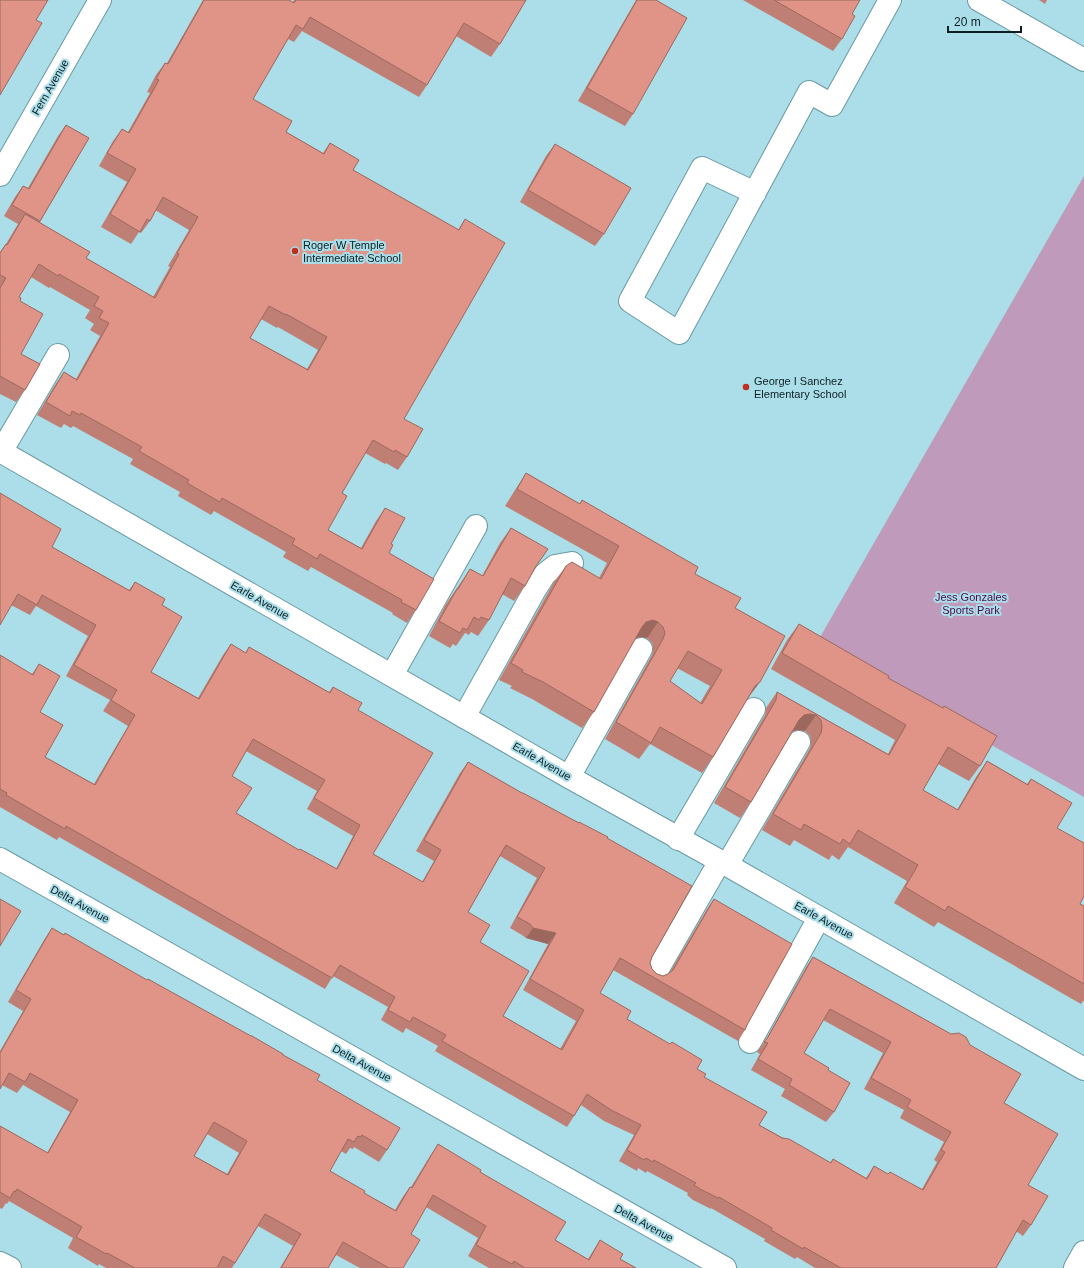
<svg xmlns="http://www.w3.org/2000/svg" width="1084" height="1268" font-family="Arial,sans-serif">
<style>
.green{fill:#bf9aba}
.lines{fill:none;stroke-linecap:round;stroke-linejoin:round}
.minor-casing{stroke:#6a9aa3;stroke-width:24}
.minor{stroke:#fff;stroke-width:22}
.wall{fill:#c07f74;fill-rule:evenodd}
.shaded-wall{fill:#9c685e}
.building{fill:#df9487;stroke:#9c685e;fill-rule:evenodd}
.poi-dot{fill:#bd3020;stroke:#abdee8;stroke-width:1.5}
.labels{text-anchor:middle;stroke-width:4;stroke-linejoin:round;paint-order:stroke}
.street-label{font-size:11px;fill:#0c2024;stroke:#abdee8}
.poi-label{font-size:11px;fill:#0c2024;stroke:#abdee8;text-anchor:start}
.park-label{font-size:11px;fill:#4f0c4b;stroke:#abdee8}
</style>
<rect width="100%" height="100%" fill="#abdee8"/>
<polygon class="green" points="1084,176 1084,797 815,646"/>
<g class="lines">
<g class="minor-casing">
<g id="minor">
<polyline points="979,0 1084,60"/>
<polyline points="0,175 100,0"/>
<polyline points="755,193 702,168 630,301 679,333 809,92 832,105 890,0"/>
<polyline points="0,451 569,777 727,865 1084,1069"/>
<polyline points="1,452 58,355"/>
<polyline points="392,675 476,526"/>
<polyline points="464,717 536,588 545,574 555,566 572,563"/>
<polyline points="569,777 641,649"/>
<polyline points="678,839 754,709"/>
<polyline points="0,859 725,1268"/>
<polyline points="727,865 799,742"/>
<polyline points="655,974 720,861"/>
<polyline points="750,1042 819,918"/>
<polyline points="0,1263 10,1268"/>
<polyline points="1075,1268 1084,1252"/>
</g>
</g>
<use href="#minor" class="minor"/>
</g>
<g class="wall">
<path d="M203,0H289L293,2L294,0H526L500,44L491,57L456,36L427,85L419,97L302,31L294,42L288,39L253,99L286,132L323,153L330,143L353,170L458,230L465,219L404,419L407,457L398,470L386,463L385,464L365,453L342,493L328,530L361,548L376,521L385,508L391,544L389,553L416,610L407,623L392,614L393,613L311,567L308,571L283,557L286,552L214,511L211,515L178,496L180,492L130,464L133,459L73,426L71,428L64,424L61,428L37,415L55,385L64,372L76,379L100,336L90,330L94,324L85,318L90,310L50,287L49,288L31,277L19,297L20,301L21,354L25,390L16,402L0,394V252L6,244L18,224L4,216L15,197L23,186L28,188L58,136L66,125L89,138L40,222L86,258L153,297L170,267L168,266L189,230L155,210L150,221L141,233L139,232L131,244L101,227L127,182L99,166L113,141L122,129L128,132L150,93L147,92L156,75L165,63H167ZM261,319L277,328L278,327L318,350L307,369L250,338Z"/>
<polygon points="636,0 656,0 633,114 625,126 578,101"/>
<polygon points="743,0 860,0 852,14 842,39 833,51"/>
<polygon points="1039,0 1047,0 1045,4"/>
<polygon points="555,144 604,234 595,246 520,202 546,156"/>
<path d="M526,473L580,504L582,500L695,574L735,608L748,698L713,757L702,773L650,744L639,759L605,739L652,655L653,649L652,643L647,638L641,637L635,638L594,712L582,728L532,699L510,688L512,686L499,680L554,582L566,566L599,578L607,563L505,506L515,490ZM677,668L710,686L700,703L670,681Z"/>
<path d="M0,493L52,547L129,590L135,582L162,605L151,672L198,698L223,655L231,644L245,653L249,647L329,692L333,687L358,710L373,854L422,882L434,861L416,851L460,773L468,762L522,793L607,838L652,957L650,963L652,969L657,974L663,976L668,974L670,972L707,909L714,899L747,1025L745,1030L738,1041L613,970L600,993L627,1019L697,1069L704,1077L759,1125L830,1163L833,1159L866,1178L874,1166L888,1174L922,1189L937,1162L934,1160L944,1142L900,1118L904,1110L864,1089L883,1053L823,1020L804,1053L828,1070L834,1112L826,1122L781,1096L785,1089L751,1070L760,1054L757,1052L765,1041L806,967L813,957L970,1045L1004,1103L1028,1185L1031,1225L1023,1236L1016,1231L996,1268H815L797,1257L795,1259L764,1241L765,1239L711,1208V1209L693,1200L687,1195L688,1193L647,1171L646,1173L638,1168L637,1171L619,1161L634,1135L604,1121L581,1105L567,1127L435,1051L438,1046L406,1028L403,1033L381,1020L388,1007L333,976L325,989L59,837L57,840L0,807V655L32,674L39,664L40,712L45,757L94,784L128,726L103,711L110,700L66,676L88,636L36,606L30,615L11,605ZM246,751L317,791L307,809L353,836L336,869L299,850L236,813L232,776ZM500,856L537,878L510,928L522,935L526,938L548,944L523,990L576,1021L560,1049L503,1016L480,942L468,912Z"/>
<polygon points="511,528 536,566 525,586 514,601 502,594 489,620 478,636 471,632 469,635 465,633 456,646 453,644 450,648 429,636 446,604 470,569 482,576 500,543"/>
<polygon points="799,624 888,678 980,766 969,781 938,764 923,790 957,810 976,777 987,761 1027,784 1031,779 1057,828 1080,904 1084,906 1084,1001 1083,1001 1081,1004 938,922 934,927 894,903 907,881 848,847 839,860 832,855 829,860 794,840 790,846 762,830 810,748 811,742 810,736 805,731 799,730 793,731 792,732 751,802 740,818 714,803 765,715 766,708 777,692 888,754 895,740 771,669 787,640"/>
<path d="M52,928L283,1055L317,1080L387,1150L379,1162L354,1147L353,1149L350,1148L346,1154L341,1151L330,1171L364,1193L395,1210L402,1198L410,1187H411L430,1156L438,1144L480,1172L555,1240L588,1259L600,1240L620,1259L636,1268H489L468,1256L478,1238L426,1207L411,1234L403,1268H360L336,1255L328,1268H280L293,1246L258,1226L232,1268H106L99,1264L98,1266L68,1248L73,1238L9,1201L7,1204L6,1203L2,1209L0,1208V1126L47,1153L70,1112L23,1085L17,1093L2,1085L0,1089V1051L23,1011L8,1002L44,940ZM207,1134L239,1153L227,1174L194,1156Z"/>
</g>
<g class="shaded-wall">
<polygon points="653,620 658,622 647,638 641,637 635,638 642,627 646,622"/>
<polygon points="760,682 748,698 743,703 755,686"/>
<polygon points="810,714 816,715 805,731 799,730 793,731 788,736 799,720 804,715"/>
<polygon points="533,928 556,933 548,944 526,938"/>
</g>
<g class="building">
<polygon points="0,0 48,0 36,20 42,23 0,95"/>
<path d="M204,0H289L294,3L296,0H526L500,44L464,23L427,85L310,17L303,29L296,25L253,99L292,121L286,132L324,154L330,143L359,160L353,170L459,230L465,219L505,243L404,419L423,429L407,457L395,450L394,452L373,440L342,493L347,496L328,530L362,549L385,508L405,518L391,544L393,545L389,553L434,579L416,610L401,602L402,600L320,554L317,559L292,544L295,539L222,498L220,502L187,483L189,480L139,451L142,447L81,413L80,415L72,411L70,416L46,402L64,372L77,380L109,323L99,318L103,311L94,306L99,297L59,274L58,276L39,264L19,297L21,298L20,301L43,314L21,354L40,364L25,390L0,376V288L6,278L0,275V253L6,244L7,245L25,214L90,252L86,258L155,298L179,254L177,253L198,217L163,197L150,221L147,219L140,232L110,214L136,169L107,153L122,129L129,133L159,80L156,79L165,63L168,64ZM269,306L286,315V314L327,337L308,370L250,338Z"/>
<polygon points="637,0 656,0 687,18 633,114 587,88"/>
<polygon points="774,0 860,0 852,14 855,16 842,39"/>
<polygon points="66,125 89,138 40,221 12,205 23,186 29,189"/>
<polygon points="555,144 631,188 604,234 528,190"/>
<path d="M526,473L580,504L582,500L698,567L695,574L741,598L735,608L785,636L760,682L755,686L713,757L660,727L651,743L616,722L663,639L665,633L663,627L658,622L653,620L646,622L642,627L594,712L543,682L522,672L523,670L511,663L566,566L572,562L601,579L619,546L517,489ZM688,651L722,670L702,704L670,681Z"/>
<path d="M0,493L61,529L52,547L130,591L135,582L165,599L162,605L182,617L151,672L199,699L231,644L246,653L249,647L330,693L333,687L362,703L358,710L433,753L373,854L423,882L441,850L424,840L468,762L522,793H523L579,823V822L608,837L607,838L692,886L652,957L650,963L652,969L657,974L663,976L668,974L673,970L714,899L792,944L747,1025L745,1030L620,958L600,993L631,1011L627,1019L670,1044L672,1042L702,1060L697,1069L706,1074L704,1077L767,1112L759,1125L782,1138L789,1139L831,1163L833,1159L867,1179L874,1166L888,1174L890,1172L923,1190L945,1152L941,1150L951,1132L907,1107L911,1100L871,1078L891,1042L830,1009L804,1053L829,1068L828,1070L850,1083L834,1112L789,1085L792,1079L758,1059L768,1043L764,1042L768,1037L813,957L951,1034L959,1033L966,1037L970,1045L1021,1074L1004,1103L1058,1134L1028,1185L1048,1196L1031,1225L1023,1220L996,1268H841L804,1247L803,1249L771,1230L772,1228L719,1197L718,1198L700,1189L694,1185L696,1183L654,1160L653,1162L646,1158L644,1160L627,1150L641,1125L611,1110L587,1094L574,1116L442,1041L446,1035L413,1017L410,1022L388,1010L395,997L340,965L332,978L66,826L65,829L6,795L7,793L0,789V655L33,675L39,664L60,676L40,712L63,725L45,757L95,785L135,715L111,700L117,690L74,665L96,625L42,595L37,605L18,594L0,625ZM253,739L325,780L314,798L360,825L337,869L300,849L299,850L236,813L252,788L232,776ZM506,845L545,868L517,917L530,924L533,928L556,933L530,979L584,1010L562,1050L503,1016L529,971L480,942L490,925L468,912Z"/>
<polygon points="511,528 548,549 536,566 525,586 511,578 489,620 481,617 479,620 474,617 467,630 463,628 460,633 439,621 457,589 458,589 470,569 483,576"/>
<polygon points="799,624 889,676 888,678 943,708 944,706 997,736 980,766 948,747 923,790 958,810 987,761 1028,785 1031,779 1072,803 1057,828 1084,843 1084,896 1080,904 1084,906 1084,984 948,906 945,911 905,887 918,865 858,830 850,844 843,839 840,844 804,824 801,830 773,814 821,733 822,727 821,720 816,715 810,714 804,715 799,720 751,802 725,787 776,700 777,692 889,755 906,725 782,653"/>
<polygon points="0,899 21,911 0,946"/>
<path d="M52,928L64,935L65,933L147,980L148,979L251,1036H252L283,1054V1055L320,1075L317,1080L400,1128L387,1150L362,1135L361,1137L358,1136L354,1142L348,1139L330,1171L365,1191L364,1193L396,1211L410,1187L412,1188L438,1144L481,1170L480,1172L566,1222L555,1240L589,1260L600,1240L623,1254L620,1259L636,1268H525L514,1261L512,1264L476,1245L486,1226L433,1195L411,1234L420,1240L403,1268H389L343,1242L328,1268H281L301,1234L265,1214L235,1263L223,1256L217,1268H135L107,1253L106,1254L76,1237L82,1227L17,1189L15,1192L14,1191L10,1198L0,1192V1126L48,1153L78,1100L30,1073L25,1082L9,1073L0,1089V1053L31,999L16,990ZM214,1122L247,1141L228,1175L194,1156Z"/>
</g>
<g class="poi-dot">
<circle cx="295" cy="251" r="4"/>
<circle cx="746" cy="387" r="4"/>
</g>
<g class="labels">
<g class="street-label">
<text transform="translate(50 87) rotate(-60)" y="4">Fern Avenue</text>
<text transform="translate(260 600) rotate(30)" y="4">Earle Avenue</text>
<text transform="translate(542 761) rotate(30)" y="4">Earle Avenue</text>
<text transform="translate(80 904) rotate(29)" y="4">Delta Avenue</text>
<text transform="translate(824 920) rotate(29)" y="4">Earle Avenue</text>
<text transform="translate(362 1063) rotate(29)" y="4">Delta Avenue</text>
<text transform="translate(644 1223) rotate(29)" y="4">Delta Avenue</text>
</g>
<g class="poi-label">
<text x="303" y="249">Roger W Temple<tspan x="303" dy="13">Intermediate School</tspan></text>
<text x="754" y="385">George I Sanchez<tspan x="754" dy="13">Elementary School</tspan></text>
</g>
<g class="park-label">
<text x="971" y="601">Jess Gonzales<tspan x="971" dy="13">Sports Park</tspan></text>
</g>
</g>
<path d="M948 26v6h73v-6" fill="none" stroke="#0c2024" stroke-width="2"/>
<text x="954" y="26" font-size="12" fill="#0c2024" stroke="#abdee8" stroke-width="3" paint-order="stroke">20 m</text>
</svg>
